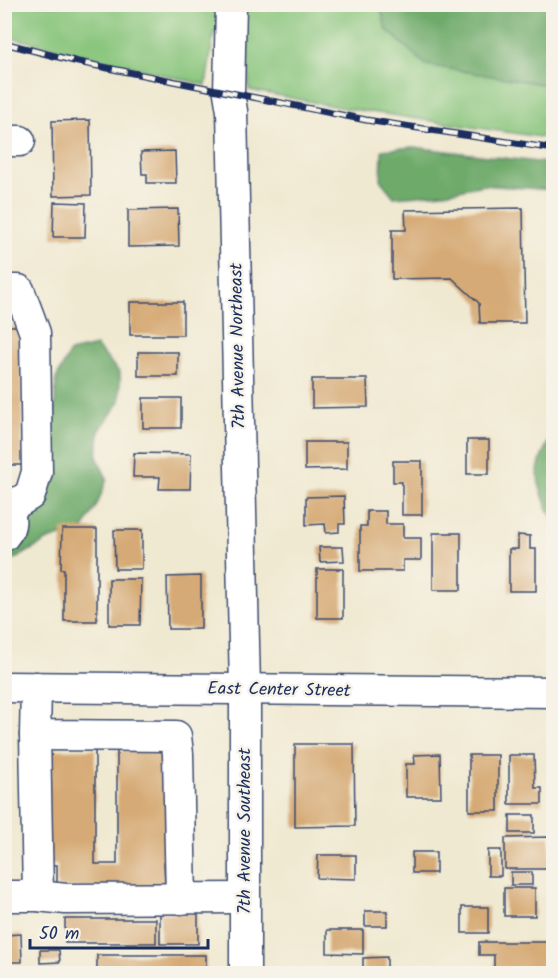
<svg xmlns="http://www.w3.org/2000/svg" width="558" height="978" font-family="Kalam,sans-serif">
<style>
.green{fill:#88c57b;stroke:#527a6c;stroke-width:1.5}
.forest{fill:#6eaa6b;stroke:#446c64;stroke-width:1.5}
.building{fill:#d6aa76}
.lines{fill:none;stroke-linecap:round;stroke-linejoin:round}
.minor-casing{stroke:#3b4b6f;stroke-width:33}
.minor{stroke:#fff;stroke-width:30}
.rail-casing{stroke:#1b2f5e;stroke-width:7}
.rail{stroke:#f7f3e8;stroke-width:4.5;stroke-dasharray:14;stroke-linecap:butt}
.labels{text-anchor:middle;stroke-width:5;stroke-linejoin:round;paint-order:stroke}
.street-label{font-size:18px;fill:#1b2f5e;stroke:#f7f3e8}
</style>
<rect width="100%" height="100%" fill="#f7f3e8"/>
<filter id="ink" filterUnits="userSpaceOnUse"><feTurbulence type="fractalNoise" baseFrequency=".0167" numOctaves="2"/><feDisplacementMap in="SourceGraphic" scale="12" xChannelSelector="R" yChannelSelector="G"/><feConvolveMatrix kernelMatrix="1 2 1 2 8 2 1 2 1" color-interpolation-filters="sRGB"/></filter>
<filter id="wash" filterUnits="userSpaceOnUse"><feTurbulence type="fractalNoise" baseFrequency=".008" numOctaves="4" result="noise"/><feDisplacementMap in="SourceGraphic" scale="24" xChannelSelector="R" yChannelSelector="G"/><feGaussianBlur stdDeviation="1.35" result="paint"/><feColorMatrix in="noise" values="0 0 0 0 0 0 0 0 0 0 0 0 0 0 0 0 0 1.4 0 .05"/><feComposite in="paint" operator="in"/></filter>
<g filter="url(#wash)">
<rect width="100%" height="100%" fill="#f0e9d1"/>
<polygon class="green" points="4,5 553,5 523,80 553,86 553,139 344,108 249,90 247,38 214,32 206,85 5,36"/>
<g class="forest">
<polygon points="380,5 553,5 553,86 426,65 386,29"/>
<polygon points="413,147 553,164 553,190 483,185 444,193 394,197 381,181 382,150"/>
<polygon points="96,346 120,373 120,401 99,431 97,457 107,479 97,505 83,529 48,540 17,558 5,562 4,499 47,478 54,427 56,379 70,352"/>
<path d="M553,434V518C547,511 537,483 538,473C538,463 547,442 553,434Z"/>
</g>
<g id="blocks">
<g class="building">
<polygon points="90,120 91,195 53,196 52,121"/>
<polygon points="175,151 176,183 147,183 147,174 142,174 141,152"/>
<polygon points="54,202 86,203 85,237 53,237"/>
<polygon points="523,208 525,323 480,323 479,303 452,278 392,279 392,230 406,230 405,210"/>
<polygon points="178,209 179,246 128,247 128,210"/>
<rect x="130" y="302" width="53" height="33"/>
<polygon points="4,326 20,326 23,465 4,465"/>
<rect x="138" y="352" width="40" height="24"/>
<polygon points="312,379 367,379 368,407 312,408"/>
<rect x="143" y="398" width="38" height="30"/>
<rect x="467" y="440" width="22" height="34"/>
<polygon points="305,442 347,442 347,469 305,470"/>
<polygon points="134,453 191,454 190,489 159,489 160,477 133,477"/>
<polygon points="393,461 422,461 422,515 402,515 402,482 393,482"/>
<polygon points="344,496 345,524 339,524 339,532 326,533 325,524 306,525 306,497"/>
<polygon points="367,511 386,511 386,524 403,524 403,538 421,538 421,560 403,560 403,571 360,571 360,526 367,526"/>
<polygon points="62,529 97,529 97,621 64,621 64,569 61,569"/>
<polygon points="114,530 142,530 142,569 115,569"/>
<rect x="433" y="533" width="28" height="57"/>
<polygon points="518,535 530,536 530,549 536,549 536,591 509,591 509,549 518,549"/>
<polygon points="319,547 343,547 344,561 320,562"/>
<rect x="317" y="569" width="26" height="49"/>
<polygon points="201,576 201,629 168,629 167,577"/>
<polygon points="109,579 141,579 140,625 109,625"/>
<polygon points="295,744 354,744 355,826 295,827"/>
<polygon points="95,749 95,864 117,864 117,751 172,750 172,863 164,863 165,887 57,888 57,865 45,865 45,750"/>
<rect x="4" y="750" width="7" height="18"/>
<polygon points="440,754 441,797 406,797 406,764 415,764 414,755"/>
<rect x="469" y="755" width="29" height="56"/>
<polygon points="509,755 534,755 535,788 542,788 542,804 509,804"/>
<rect x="510" y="815" width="24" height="18"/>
<polygon points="550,837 551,869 505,869 505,838"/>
<rect x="488" y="850" width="13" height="26"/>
<rect x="412" y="852" width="24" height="21"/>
<polygon points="318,855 356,855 356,879 317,878"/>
<rect x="511" y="872" width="21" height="13"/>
<rect x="504" y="888" width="31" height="28"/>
<rect x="462" y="907" width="26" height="26"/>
<rect x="365" y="911" width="22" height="15"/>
<rect x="160" y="913" width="38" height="31"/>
<rect x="65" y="919" width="91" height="24"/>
<polygon points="327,930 363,930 363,954 327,953"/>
<polygon points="21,934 22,962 4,962 4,935"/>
<polygon points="479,942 553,942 553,974 494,974 494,955 479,955"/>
<polygon points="40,950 59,950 60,962 40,963"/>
<rect x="97" y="955" width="109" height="19"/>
<polygon points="387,957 387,974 363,974 363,958"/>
<rect x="31" y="970" width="27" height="4"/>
</g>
</g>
</g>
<g filter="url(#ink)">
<use href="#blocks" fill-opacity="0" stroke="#3b4b6f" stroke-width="1.5"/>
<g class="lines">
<g class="minor-casing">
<g id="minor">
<polyline points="231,4 229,93 232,111 245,688 245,974"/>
<polyline points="4,141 20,141"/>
<polyline points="4,290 19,290 35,333 37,472 30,495 7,509"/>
<path d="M4,507C13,516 12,527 4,536"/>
<polyline points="4,687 554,692"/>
<polyline points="36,687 35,735 176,736 178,754 181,899"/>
<polyline points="35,735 38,896"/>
<polyline points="4,896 38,896 66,899 243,898"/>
</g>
</g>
<use href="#minor" class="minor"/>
<g class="rail-casing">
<polyline id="rail" points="4,43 78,62 366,120 554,149"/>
</g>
<use href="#rail" class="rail"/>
</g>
</g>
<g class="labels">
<g class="street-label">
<text transform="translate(237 346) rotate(-91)" y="6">7th Avenue Northeast</text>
<text transform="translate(279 689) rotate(1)" y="6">East Center Street</text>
<text transform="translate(244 831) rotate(-90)" y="6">7th Avenue Southeast</text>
</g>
</g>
<rect width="558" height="978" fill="none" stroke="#f7f3e8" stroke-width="24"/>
<path d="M30 939v9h178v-9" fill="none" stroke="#1b2f5e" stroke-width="3"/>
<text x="39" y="939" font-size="18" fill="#1b2f5e" stroke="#f7f3e8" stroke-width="4.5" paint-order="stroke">50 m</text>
</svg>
